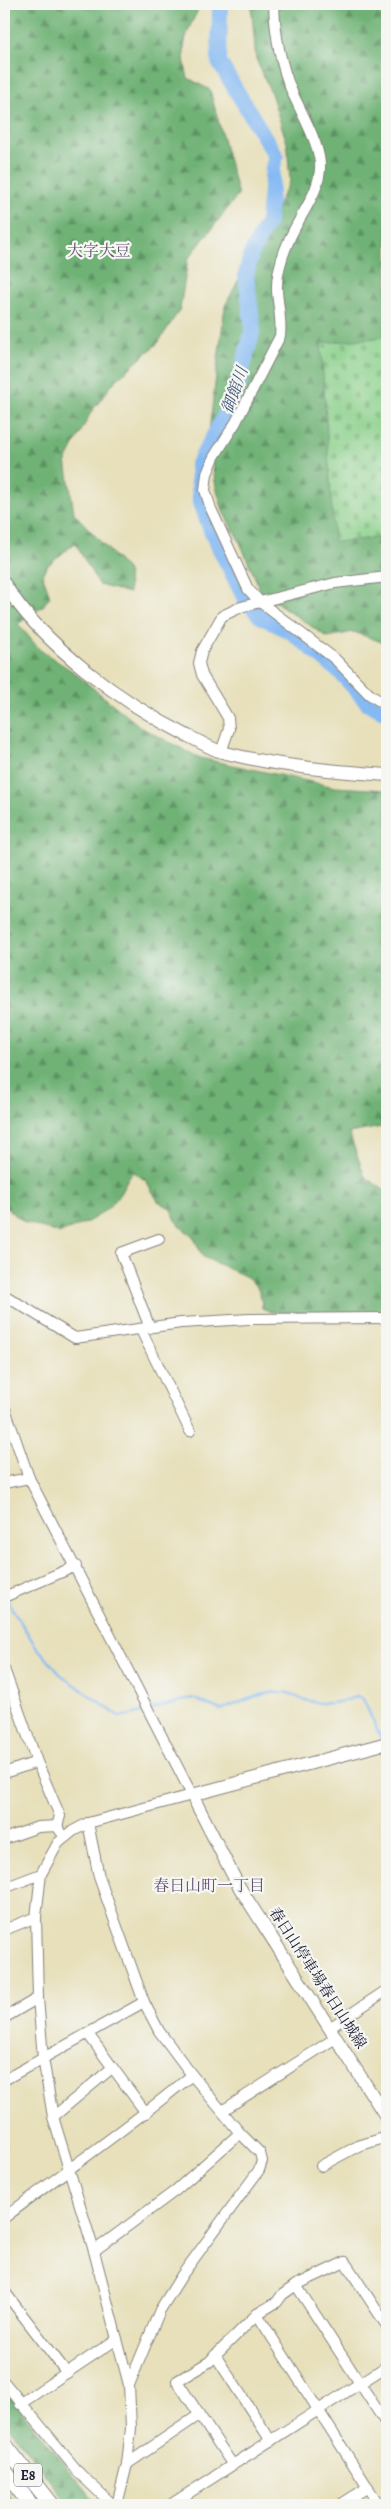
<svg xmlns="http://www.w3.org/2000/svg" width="391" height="2509" font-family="Alegreya,'Noto Serif JP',serif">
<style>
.forest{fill:url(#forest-firs);stroke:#486a58}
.cemetery{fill:url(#cemetery-stones);stroke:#567962}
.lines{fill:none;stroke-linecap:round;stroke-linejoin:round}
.stream{stroke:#84b9f3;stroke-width:2.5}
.river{stroke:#84b9f3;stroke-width:16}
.minor-casing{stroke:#84817b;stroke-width:12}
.major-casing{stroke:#84817b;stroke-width:14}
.highway-casing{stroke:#84817b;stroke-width:17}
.minor{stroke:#fff;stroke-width:10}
.major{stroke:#fff;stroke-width:12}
.highway{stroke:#fff;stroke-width:15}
.labels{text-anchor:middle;stroke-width:4.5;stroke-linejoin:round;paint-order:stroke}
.shield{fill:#f6f6f2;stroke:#626272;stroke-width:1}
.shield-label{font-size:14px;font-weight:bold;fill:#22223b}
.street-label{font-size:15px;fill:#22223b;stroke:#f6f6f2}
.neighbourhood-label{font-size:16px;fill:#645273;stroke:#f6f6f2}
.water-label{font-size:16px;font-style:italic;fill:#44577b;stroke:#f6f6f2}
</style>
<defs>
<pattern id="forest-firs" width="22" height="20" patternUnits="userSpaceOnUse" patternTransform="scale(1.25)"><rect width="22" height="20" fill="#6fb276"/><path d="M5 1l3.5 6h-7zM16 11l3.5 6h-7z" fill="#5b9062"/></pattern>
<pattern id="cemetery-stones" width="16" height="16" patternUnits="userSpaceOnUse" patternTransform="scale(1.25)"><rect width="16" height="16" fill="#8ad08a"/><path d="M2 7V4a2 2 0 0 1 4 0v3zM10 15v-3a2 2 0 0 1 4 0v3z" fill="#77b278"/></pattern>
</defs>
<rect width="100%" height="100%" fill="#f6f6f2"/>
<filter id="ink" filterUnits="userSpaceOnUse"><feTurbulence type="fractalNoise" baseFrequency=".02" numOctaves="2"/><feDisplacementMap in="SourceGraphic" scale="10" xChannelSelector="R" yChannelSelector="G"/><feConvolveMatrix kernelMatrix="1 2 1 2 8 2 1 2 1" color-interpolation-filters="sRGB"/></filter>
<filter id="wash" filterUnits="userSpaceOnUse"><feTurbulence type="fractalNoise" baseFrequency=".0096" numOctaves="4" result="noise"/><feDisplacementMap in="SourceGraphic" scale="20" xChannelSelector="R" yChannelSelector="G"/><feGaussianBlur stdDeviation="1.12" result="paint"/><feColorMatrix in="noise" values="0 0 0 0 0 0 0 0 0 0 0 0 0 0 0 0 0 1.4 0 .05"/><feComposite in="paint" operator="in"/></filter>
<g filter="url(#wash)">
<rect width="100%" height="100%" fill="#e7e0bb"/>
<g class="forest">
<path d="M4,4H201C186,34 179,44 188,78L210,90L238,195L188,259L180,309L158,343L115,381L91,412L66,461L74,513L128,571L129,593L99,585L75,543L48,565L42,574L50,596L43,606L18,624L40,650L72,671L142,728L200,758L335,787L387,790V1126L349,1133L365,1177L387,1192V1314L271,1312L262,1308L261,1297L257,1287L247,1277L203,1257L193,1236L179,1226L170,1208L158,1201L146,1181L134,1172C126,1178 126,1184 121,1192C107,1215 84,1225 59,1233L24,1222L4,1206Z"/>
<polygon points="251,4 387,4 387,644 354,632 327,637 261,592 239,540 224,514 216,487 208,439 225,306 290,181 287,143 271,93 256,59"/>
<polygon points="4,2389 97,2505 69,2505 4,2421"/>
<polygon points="4,2488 17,2505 4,2505"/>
</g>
<polygon class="cemetery" points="387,337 387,537 334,542 321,343"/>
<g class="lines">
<g class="stream">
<polyline points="6,1599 35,1645 60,1674 120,1717 147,1711"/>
<path d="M152,1709L192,1698L221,1710C240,1703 266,1689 288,1693C293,1694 297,1698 302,1699C323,1706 338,1704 358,1696L363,1699L382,1740"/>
</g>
<polyline class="river" points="220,4 219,62 276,156 273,167 268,222 251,254 246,275 253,329 239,382 224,417 198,464 200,500 212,533 244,597 260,616 293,633 341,673 368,703 387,713"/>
</g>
</g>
<g filter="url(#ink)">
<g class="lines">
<g class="minor-casing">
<g id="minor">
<path d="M274,4C275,36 280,63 292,92C301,112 318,141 320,163C322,190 299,216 289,240C282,256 276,273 277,291C278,306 282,320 280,336L236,422L214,457L207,474L205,490L211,509L248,589L260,602L335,659L369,694L387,706"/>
<polyline points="221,752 229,729 228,718 202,675 199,663 202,651 222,616 241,607 335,583 387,577"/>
<polyline points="4,1295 75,1338 181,1323 249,1319 387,1318"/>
<polyline points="150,1328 121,1253 159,1239"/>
<polyline points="141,1330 190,1431"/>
<polyline points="4,1406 29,1478 192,1795 88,1823 73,1831 58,1843 41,1874 36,1917 38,1998 43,2058 53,2117 94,2251 129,2385 131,2428 127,2464 117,2505"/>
<polyline points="4,1483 29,1478"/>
<polyline points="4,1597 76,1566"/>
<polyline points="4,1669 37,1762 60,1816 57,1826"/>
<polyline points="4,1773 37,1762"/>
<polyline points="88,1823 99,1877 144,2002 159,2031 192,2075 240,2133 260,2153 262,2161 259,2170 182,2275 160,2310 129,2385"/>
<polyline points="4,1839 38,1827 57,1826 61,1832"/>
<polyline points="4,1888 41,1874"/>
<polyline points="4,1930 36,1917"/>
<polyline points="4,2018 38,1998"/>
<polyline points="331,2027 387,1990"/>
<polyline points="88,2034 146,2113"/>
<polyline points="4,2080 144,2002"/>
<polyline points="222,2111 337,2037"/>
<polyline points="53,2117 112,2068"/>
<polyline points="4,2146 4,2147"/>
<polyline points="321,2166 358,2146 387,2137"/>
<path d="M4,2218C66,2170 131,2126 192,2075"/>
<polyline points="94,2251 175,2191 240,2133"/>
<polyline points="296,2285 387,2425"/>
<polyline points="4,2291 67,2373"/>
<polyline points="257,2314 379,2505"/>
<polyline points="215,2355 271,2441"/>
<polyline points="4,2382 80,2474 113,2505"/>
<polyline points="20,2404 117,2339"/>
<polyline points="127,2464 199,2415"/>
<polyline points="232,2464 177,2381 209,2362 257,2314 277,2302 282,2295 296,2285 345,2262 387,2326"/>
<polyline points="170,2505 387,2366"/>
<polyline points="340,2505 368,2487"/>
</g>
</g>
<g class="major-casing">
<g id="major">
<path d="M4,583C41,644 124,704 188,736C199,741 211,749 222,752C275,766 333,771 387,775"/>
<polyline points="387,1743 192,1795 238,1885 387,2118"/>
</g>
</g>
<g class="highway-casing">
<g id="highway">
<polyline points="4,2444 52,2505"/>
<polyline points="4,2470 31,2505"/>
</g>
</g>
<use href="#minor" class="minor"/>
<use href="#major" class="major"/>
<use href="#highway" class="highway"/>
</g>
</g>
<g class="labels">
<rect class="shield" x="14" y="2463.5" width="28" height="23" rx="4"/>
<g class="shield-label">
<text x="28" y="2480">E8</text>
</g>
<g class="street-label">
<text transform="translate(318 1978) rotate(57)" y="5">春日山停車場春日山城線</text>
</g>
<g class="neighbourhood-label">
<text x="99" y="256">大字大豆</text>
<text x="209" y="1891">春日山町一丁目</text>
</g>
<g class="water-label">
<text transform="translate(234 390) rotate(-70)" y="6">御館川</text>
</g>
</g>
<rect width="391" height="2509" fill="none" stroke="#f6f6f2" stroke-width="20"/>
</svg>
